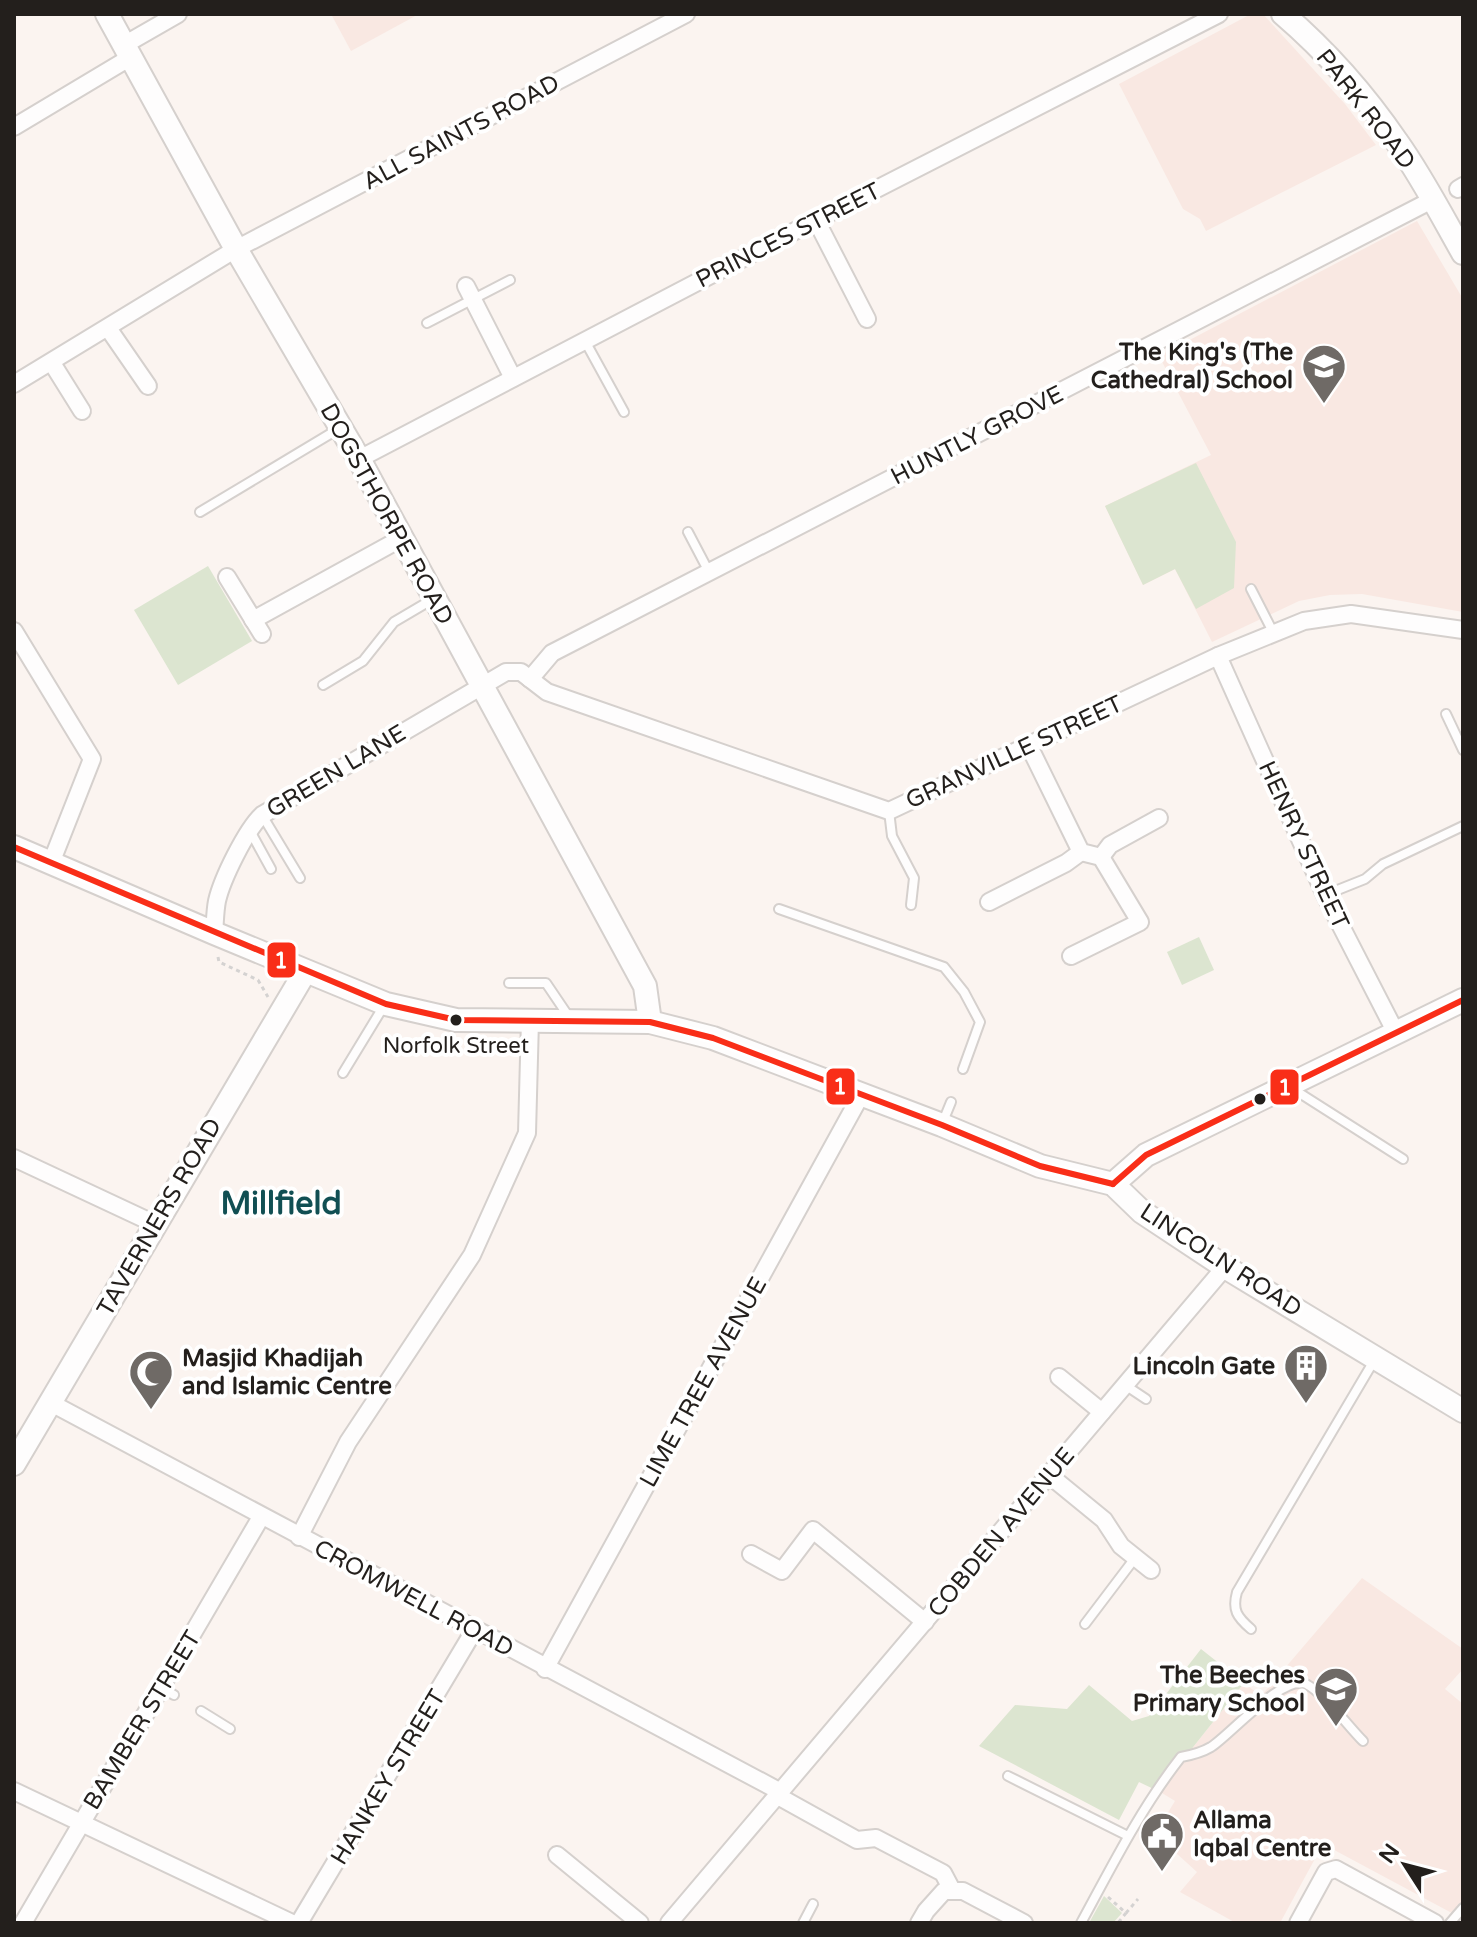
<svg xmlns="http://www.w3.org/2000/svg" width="1477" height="1937" font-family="'Varela Round',sans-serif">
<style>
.education{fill:#f9e8e2}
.green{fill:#dce5d0}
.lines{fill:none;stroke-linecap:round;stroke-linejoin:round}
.lane-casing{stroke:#d5d0cd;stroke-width:12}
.street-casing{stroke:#d5d0cd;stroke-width:20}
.secondary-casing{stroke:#d5d0cd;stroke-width:26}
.path{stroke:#d4d2d1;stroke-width:3;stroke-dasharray:4 4;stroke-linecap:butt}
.lane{stroke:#fefdfd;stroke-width:8}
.street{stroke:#fefdfd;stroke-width:16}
.secondary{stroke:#fefdfd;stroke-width:22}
.bus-1-casing{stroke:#fff;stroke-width:12}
.bus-1{stroke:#f92e18;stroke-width:6}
.bus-dot{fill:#231f1c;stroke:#fff;stroke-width:3}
.labels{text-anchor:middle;stroke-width:8;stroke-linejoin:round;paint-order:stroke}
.bus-label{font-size:22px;fill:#231f1c;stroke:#fff}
.street-label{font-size:24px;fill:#231f1c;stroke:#fff}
.poi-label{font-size:24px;font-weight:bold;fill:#231f1c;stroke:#fff;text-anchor:end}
.district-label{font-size:32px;font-weight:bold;fill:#114f53;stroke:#fff}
.line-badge{stroke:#fff;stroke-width:3}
.badge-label{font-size:22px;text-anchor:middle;font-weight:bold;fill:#fff}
</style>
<rect width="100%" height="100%" fill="#fbf4f0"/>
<g class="education">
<polygon points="331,14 419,14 351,51"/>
<polygon points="1251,14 1263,14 1345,104 1376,145 1206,231 1200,219 1183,209 1119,84"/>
<polygon points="1417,221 1463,299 1463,612 1362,594 1330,595 1299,601 1212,642 1175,569 1143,585 1105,506 1211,455 1159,356"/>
<polygon points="1362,1578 1463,1649 1463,1669 1445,1689 1463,1704 1463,1919 1323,1844 1280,1923 1236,1923 1180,1892 1197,1872 1155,1834 1175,1801 1162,1793 1190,1751 1244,1683 1261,1696"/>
</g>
<g class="green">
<polygon points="1196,463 1236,542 1234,588 1196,609 1175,569 1143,585 1105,506"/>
<polygon points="208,566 252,641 178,685 134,610"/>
<polygon points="1199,937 1214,970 1182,985 1167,952"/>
<polygon points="1201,1649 1244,1683 1190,1751 1192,1760 1183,1761 1162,1793 1139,1782 1119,1820 979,1746 1015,1705 1067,1709 1089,1685 1132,1721 1149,1716"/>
<polygon points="1104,1896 1122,1913 1113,1923 1089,1923"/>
</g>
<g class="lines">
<g class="lane-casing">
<g id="lane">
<polyline points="427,323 510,280"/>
<polyline points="585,341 624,412"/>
<polyline points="200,512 340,428"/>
<polyline points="688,532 709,572"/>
<polyline points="1251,589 1273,632"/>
<polyline points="323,685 363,661 394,622 433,599"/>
<polyline points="1446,714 1463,750"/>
<polyline points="889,811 892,836 914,878 911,905"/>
<polyline points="262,815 300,878"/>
<polyline points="249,829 271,869"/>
<polyline points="1325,895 1365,879 1383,864 1463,826"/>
<polyline points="779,909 944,967 964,992 980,1022 963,1069"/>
<polyline points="509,983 546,983 569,1017"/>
<polyline points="343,1073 385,1004"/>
<polyline points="1290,1087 1403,1159"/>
<polyline points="942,1124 951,1102"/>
<polyline points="1125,1385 1146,1399"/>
<polyline points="1085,1624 1135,1558"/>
<path d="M1251,1629C1237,1617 1232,1610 1237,1592L1375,1359"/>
<polyline points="162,1688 174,1695"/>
<polyline points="201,1711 230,1729"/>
<polyline points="1008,1776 1128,1836"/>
<polyline points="803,1923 813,1904"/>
<path d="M1081,1923C1112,1866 1141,1808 1181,1757C1192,1755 1201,1753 1211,1747C1230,1735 1284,1673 1306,1684C1325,1694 1347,1725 1363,1741"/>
<polyline points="1450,1923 1463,1908"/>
</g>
</g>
<g class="street-casing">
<g id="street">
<polyline points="124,45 178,14"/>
<polyline points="14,127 131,57"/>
<polyline points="1458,189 1463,186"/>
<polyline points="816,220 867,319"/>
<polyline points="466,286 513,378"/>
<polyline points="108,328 148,386"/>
<polyline points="52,363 82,411"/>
<polyline points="14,384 236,249 686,14"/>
<polyline points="359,459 816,220 1219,14"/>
<polyline points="227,577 262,634"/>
<polyline points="253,620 402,538"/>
<polyline points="14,631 92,759 51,863"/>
<polyline points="1218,656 1325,895 1395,1031"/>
<polyline points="530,679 552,653 1432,200"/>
<polyline points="1029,746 1081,852 1101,857 1140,922 1071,956"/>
<polyline points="1101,857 1110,845 1159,818"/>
<polyline points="989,902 1066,863 1081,852"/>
<path d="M214,933C215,923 215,911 217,901C222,879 246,830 262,815L506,672H521L547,692L889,811L1218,656L1304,621L1351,614L1463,630"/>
<polyline points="14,1158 155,1224"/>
<polyline points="1059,1377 1102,1412"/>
<polyline points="51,1403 779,1791"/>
<polyline points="1049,1475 1104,1520 1121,1546 1151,1570"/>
<polyline points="299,1537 348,1442 472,1255 527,1133 530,1020"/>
<polyline points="751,1554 782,1571 813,1530 925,1622"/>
<polyline points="545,1669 861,1095"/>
<polyline points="14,1791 292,1923"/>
<polyline points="776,1795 857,1840 876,1838 943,1873 952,1890"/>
<polyline points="557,1855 640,1923"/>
<polyline points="23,1923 261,1517"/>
<polyline points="299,1923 475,1629"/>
<polyline points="669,1923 1225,1267"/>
<polyline points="919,1923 926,1911 944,1891 963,1891 1024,1923"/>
<polyline points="1298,1923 1326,1872 1336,1869 1435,1923"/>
</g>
</g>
<g class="secondary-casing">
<g id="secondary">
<polyline points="107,14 236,249 359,459 645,986 650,1022"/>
<path d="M1283,14C1326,51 1365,95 1397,142C1422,177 1442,216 1463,253"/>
<polyline points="14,847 214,933 386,1004 456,1020 650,1022 713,1038 942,1125 1040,1166 1113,1184 1142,1212 1225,1267 1463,1411"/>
<polyline points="1113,1184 1146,1155 1463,1000"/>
<polyline points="14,1464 305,972"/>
</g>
</g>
<g class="path">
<polyline points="218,957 219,962 258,980 268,997"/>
<polyline points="1108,1897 1126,1913 1118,1923"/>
<polyline points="1126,1913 1138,1899"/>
</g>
<use href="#lane" class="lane"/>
<use href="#street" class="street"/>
<use href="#secondary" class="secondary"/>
<g class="bus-1-casing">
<g id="bus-1">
<polyline points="14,847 386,1004 456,1020 650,1022 713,1038 942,1125 1040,1166 1113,1184"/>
<polyline points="1113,1184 1146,1155 1463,1000"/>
</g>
</g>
<use href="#bus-1" class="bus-1"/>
</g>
<defs>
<g id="school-pin" transform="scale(2.3)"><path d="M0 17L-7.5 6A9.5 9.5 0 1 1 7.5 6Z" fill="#6f6a66" stroke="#fff"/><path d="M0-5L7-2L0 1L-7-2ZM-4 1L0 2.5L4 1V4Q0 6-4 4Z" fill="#fff"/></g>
<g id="building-pin" transform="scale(2.3)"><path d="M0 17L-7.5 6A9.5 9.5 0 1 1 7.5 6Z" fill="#6f6a66" stroke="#fff"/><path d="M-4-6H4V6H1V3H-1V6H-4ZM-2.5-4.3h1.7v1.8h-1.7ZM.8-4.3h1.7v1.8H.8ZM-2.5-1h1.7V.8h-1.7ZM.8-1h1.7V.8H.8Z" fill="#fff"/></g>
<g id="mosque-pin" transform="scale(2.3)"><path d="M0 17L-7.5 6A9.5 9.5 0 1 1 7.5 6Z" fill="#6f6a66" stroke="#fff"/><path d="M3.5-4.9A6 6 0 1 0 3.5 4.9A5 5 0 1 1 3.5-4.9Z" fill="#fff"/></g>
<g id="civic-pin" transform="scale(2.3)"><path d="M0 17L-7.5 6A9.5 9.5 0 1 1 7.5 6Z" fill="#6f6a66" stroke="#fff"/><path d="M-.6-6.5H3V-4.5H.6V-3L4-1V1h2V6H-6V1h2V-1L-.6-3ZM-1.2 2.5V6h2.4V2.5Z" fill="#fff"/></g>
</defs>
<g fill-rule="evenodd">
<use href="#school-pin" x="1324" y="366"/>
<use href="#building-pin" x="1306" y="1366"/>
<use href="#mosque-pin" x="151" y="1372"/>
<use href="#school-pin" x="1336" y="1689"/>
<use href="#civic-pin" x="1162" y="1834"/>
</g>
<g class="bus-dot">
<circle cx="456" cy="1020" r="7"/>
<circle cx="1260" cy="1099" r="7"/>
</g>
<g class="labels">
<g class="bus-label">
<text x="456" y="1053">Norfolk Street</text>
</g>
<g class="street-label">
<text transform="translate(1366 109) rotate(52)" y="8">PARK ROAD</text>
<text transform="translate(461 132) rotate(-28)" y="8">ALL SAINTS ROAD</text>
<text transform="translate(788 235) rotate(-27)" y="8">PRINCES STREET</text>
<text transform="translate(977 435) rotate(-27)" y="8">HUNTLY GROVE</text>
<text transform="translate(387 514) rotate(61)" y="8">DOGSTHORPE ROAD</text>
<text transform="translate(1014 752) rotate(-25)" y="8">GRANVILLE STREET</text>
<text transform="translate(336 771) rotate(-31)" y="8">GREEN LANE</text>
<text transform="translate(1304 845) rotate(65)" y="8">HENRY STREET</text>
<text transform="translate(159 1217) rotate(-60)" y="8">TAVERNERS ROAD</text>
<text transform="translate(1221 1260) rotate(33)" y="8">LINCOLN ROAD</text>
<text transform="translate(703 1382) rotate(-61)" y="8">LIME TREE AVENUE</text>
<text transform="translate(1001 1532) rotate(-50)" y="8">COBDEN AVENUE</text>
<text transform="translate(414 1598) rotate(28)" y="8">CROMWELL ROAD</text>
<text transform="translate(142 1720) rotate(-59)" y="8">BAMBER STREET</text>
<text transform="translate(388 1777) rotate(-59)" y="8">HANKEY STREET</text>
</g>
<g class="poi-label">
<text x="1293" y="360">The King's (The<tspan x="1293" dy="28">Cathedral) School</tspan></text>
<text x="182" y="1366" text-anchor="start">Masjid Khadijah<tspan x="182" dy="28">and Islamic Centre</tspan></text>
<text x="1275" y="1374">Lincoln Gate</text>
<text x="1305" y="1683">The Beeches<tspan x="1305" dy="28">Primary School</tspan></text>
<text x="1193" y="1828" text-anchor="start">Allama<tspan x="1193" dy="28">Iqbal Centre</tspan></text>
</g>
<g class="district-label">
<text x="281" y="1214">Millfield</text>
</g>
</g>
<g class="line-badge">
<rect x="266" y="941" width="31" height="38" rx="8" fill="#f92e18"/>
<rect x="825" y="1067" width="31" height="39" rx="8" fill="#f92e18"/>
<rect x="1269" y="1068" width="31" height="38" rx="8" fill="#f92e18"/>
</g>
<g class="badge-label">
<text x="281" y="968">1</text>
<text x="840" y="1094">1</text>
<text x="1285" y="1095">1</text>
</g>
<rect width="1477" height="1937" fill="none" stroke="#231f1c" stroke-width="32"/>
<g transform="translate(1405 1865) rotate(306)" stroke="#ffffff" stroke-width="6" paint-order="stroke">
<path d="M0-6L14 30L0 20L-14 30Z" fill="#231f1c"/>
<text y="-12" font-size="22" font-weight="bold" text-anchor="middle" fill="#231f1c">N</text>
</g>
</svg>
